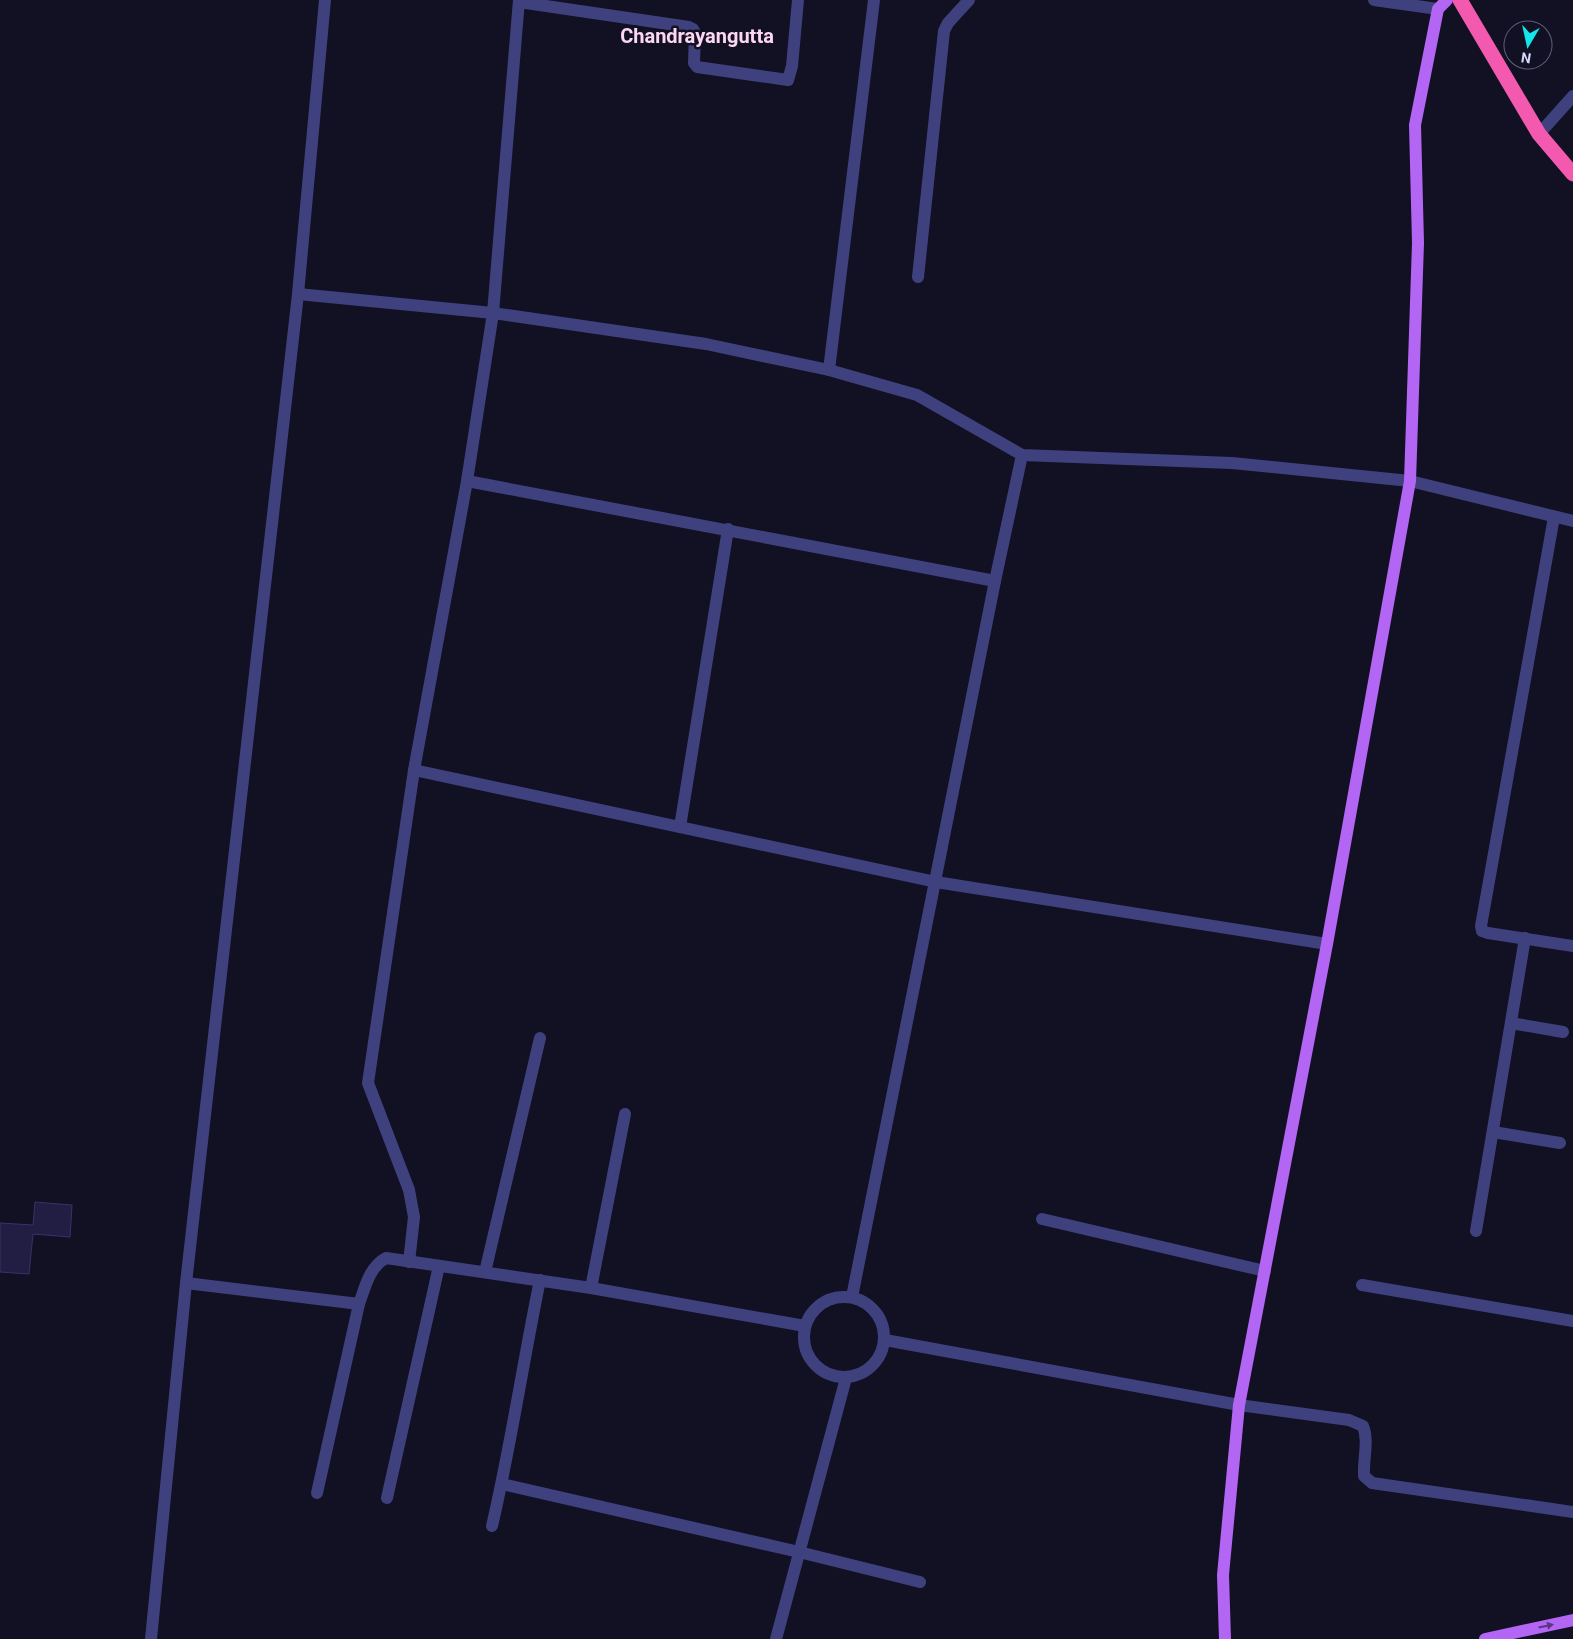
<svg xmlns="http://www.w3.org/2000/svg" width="1573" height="1639" font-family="Roboto,sans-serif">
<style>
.building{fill:#221e43;stroke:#39316d}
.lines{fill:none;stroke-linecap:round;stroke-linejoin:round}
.minor{stroke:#3f417f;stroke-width:12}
.major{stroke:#b365f4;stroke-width:12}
.highway{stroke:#f35aaf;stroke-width:15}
.oneway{fill:#5a3681}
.labels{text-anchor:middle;stroke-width:5;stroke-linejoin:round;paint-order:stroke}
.district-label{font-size:20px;font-weight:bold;fill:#fcd7f2;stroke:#121023}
</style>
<rect width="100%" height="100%" fill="#121023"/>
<polygon class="building" points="35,1202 72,1205 70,1237 33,1234 29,1274 0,1272 0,1223 33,1225"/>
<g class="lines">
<g class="minor">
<polyline points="1374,0 1438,9"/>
<polyline points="519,2 689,27 693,29 695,33 694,63 697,67 788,80 792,66 798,0"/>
<polyline points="1539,134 1573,96"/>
<polyline points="918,277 944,31 948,23 969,0"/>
<polyline points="298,294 493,313 706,344 829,370 917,395 1022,455 1232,463 1410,481 1573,521"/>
<polyline points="829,370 874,0"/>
<polyline points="467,481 995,581"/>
<polyline points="1554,517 1481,926 1482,931 1488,933 1573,946"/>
<polyline points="414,770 936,882 1327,944"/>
<polyline points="680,827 728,529"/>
<polyline points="1511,1023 1563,1032"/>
<polyline points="1493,1132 1560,1143"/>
<polyline points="1042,1219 1265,1271"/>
<polyline points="1476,1231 1525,938"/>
<polyline points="409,1262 414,1217 409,1190 368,1083 414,770 467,481 493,313 519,0"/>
<polyline points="485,1272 540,1038"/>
<path d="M186,1283L359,1304C365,1288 369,1267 386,1258L591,1288L805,1326"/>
<polyline points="1362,1285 1573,1321"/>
<polyline points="591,1288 625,1114"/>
<circle cx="844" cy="1337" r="40"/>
<polyline points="852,1297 995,581 1022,455"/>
<path d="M885,1340L1239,1405L1349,1420L1363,1426C1369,1441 1363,1459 1364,1476L1372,1483L1573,1512"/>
<polyline points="502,1484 799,1552 920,1582"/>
<polyline points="317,1493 359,1304"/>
<polyline points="387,1498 439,1266"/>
<path d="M492,1526C511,1445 523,1362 540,1280"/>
<polyline points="151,1639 186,1283 298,294 325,0"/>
<polyline points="776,1639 846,1378"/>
</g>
<g class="major">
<polyline points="1225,1639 1223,1575 1239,1405 1327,944 1410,481 1418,243 1415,125 1438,9 1447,0"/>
<polyline points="1485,1639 1573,1620"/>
</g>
<polyline class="highway" points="1460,0 1539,134 1573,174"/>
</g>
<defs><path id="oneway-solid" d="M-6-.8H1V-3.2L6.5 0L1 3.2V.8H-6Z" transform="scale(1.25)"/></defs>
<use class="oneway" href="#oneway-solid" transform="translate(1546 1626) rotate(-12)"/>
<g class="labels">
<g class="district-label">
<text x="697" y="43">Chandrayangutta</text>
</g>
</g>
<g transform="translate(1528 45) rotate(189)"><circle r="24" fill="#121023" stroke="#615f7a"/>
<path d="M0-4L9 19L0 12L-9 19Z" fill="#11e7ec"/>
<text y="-8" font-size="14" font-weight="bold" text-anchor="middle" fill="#d7d6fc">N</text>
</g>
</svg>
